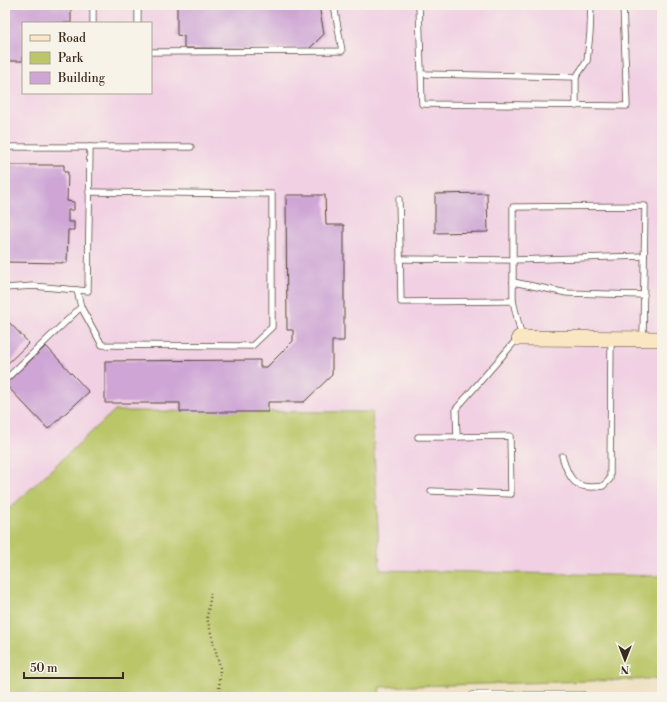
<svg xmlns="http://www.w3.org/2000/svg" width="667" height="702" font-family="'Libre Bodoni',serif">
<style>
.built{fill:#f1d0e3;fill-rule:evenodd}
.green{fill:#bac667;stroke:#7a7842}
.building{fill:#cea5d5}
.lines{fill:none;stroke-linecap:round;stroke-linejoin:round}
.lane-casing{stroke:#564637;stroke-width:7}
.street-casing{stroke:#564637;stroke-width:12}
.secondary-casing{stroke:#564637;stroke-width:16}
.path{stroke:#564637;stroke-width:2.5;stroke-dasharray:1 3;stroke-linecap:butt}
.lane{stroke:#fff;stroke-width:5.5}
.street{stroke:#fff;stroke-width:11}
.secondary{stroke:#fbe6c4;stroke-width:15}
</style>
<rect width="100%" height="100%" fill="#f7f3e8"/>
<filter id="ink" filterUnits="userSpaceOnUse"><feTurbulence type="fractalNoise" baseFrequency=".025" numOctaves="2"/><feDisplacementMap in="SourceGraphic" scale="8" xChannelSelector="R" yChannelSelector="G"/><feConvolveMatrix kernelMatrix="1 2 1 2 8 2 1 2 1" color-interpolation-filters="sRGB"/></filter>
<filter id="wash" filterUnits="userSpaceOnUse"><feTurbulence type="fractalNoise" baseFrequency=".012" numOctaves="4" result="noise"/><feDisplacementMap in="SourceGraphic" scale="16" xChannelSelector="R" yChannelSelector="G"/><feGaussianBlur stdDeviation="0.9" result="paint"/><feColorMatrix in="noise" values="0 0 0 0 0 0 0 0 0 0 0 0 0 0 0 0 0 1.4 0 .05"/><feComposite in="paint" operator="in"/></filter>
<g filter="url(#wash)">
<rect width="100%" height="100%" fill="#eee2c5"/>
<path class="built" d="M5,5H662V576L380,570L372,412L10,509L5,505ZM23,23H151V93H23Z"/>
<polygon class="green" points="114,411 372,412 380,570 662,576 662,679 380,687 379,697 5,697 5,505 10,508"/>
<g id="blocks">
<g class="building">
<polygon points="5,5 71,5 71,23 23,23 23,61 5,61"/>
<polygon points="177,5 319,5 324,34 309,49 184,48 184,36 177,35"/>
<polygon points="5,165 64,165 64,172 68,172 67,201 74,202 74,210 68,210 68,222 74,222 74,230 68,230 67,263 5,262"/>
<polygon points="487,193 488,232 435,233 435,194"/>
<polygon points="286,195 325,195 326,225 344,225 344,341 332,341 332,375 304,402 268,402 268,412 180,412 180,403 105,403 105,361 260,360 260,367 267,367 293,341 293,330 287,330"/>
<polygon points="5,318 29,343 5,366"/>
<polygon points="46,346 89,392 48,429 5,384"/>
</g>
</g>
</g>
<g filter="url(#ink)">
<use href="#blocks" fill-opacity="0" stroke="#564637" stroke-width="1"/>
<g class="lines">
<g class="lane-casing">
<g id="lane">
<polyline points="419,5 422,104 627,106 623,5"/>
<polyline points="93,23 93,5"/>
<polyline points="138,23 138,5"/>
<polyline points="151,52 342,51 334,5"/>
<polyline points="422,74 576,77 587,61 590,33 591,5"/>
<polyline points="576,106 576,77"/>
<polyline points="5,147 90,147 88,291 33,286 5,288"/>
<polyline points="90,147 191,147"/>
<polyline points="399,199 401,302 513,301"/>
<polyline points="400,259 513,260 644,256"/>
<polyline points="513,282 567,293 644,295"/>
<polyline points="77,290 81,307 102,345 252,346 272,327 272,194 89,192"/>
<polyline points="522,338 513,301 513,207 645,206 643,338"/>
<polyline points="5,380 81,307"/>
<polyline points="418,437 457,437"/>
<path d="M562,456C569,480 575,491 603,486L610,479L611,339"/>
<polyline points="431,491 511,494 510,436 457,437 456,409 518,338"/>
</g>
</g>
<g class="street-casing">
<polyline id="street" points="474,697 582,697"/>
</g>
<g class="secondary-casing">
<polyline id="secondary" points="519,338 662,339"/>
</g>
<polyline class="path" points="211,593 207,618 220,667 219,697"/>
<use href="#lane" class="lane"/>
<use href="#street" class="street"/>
<use href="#secondary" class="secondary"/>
</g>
</g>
<rect width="667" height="702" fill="none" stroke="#f7f3e8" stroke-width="20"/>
<rect x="22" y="22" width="130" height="72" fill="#f7f3e8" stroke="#aca397"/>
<rect x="30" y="35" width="20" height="6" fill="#fbe6c4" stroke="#aca397"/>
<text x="58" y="42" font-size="12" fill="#3b2a1e">Road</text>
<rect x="30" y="52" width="20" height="12" fill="#bac667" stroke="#aca397"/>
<text x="58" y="62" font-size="12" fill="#3b2a1e">Park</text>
<rect x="30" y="72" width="20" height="12" fill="#cea5d5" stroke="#aca397"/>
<text x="58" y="82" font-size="12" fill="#3b2a1e">Building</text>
<g transform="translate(625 660) rotate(180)" stroke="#f7f3e8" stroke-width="3" paint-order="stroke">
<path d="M0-3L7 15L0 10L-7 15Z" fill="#3b2a1e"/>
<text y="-6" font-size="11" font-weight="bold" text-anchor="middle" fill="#3b2a1e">N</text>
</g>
<path d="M24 672v6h99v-6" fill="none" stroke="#3b2a1e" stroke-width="2"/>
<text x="30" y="672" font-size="12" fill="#3b2a1e" stroke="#f7f3e8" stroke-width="3" paint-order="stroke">50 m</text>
</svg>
